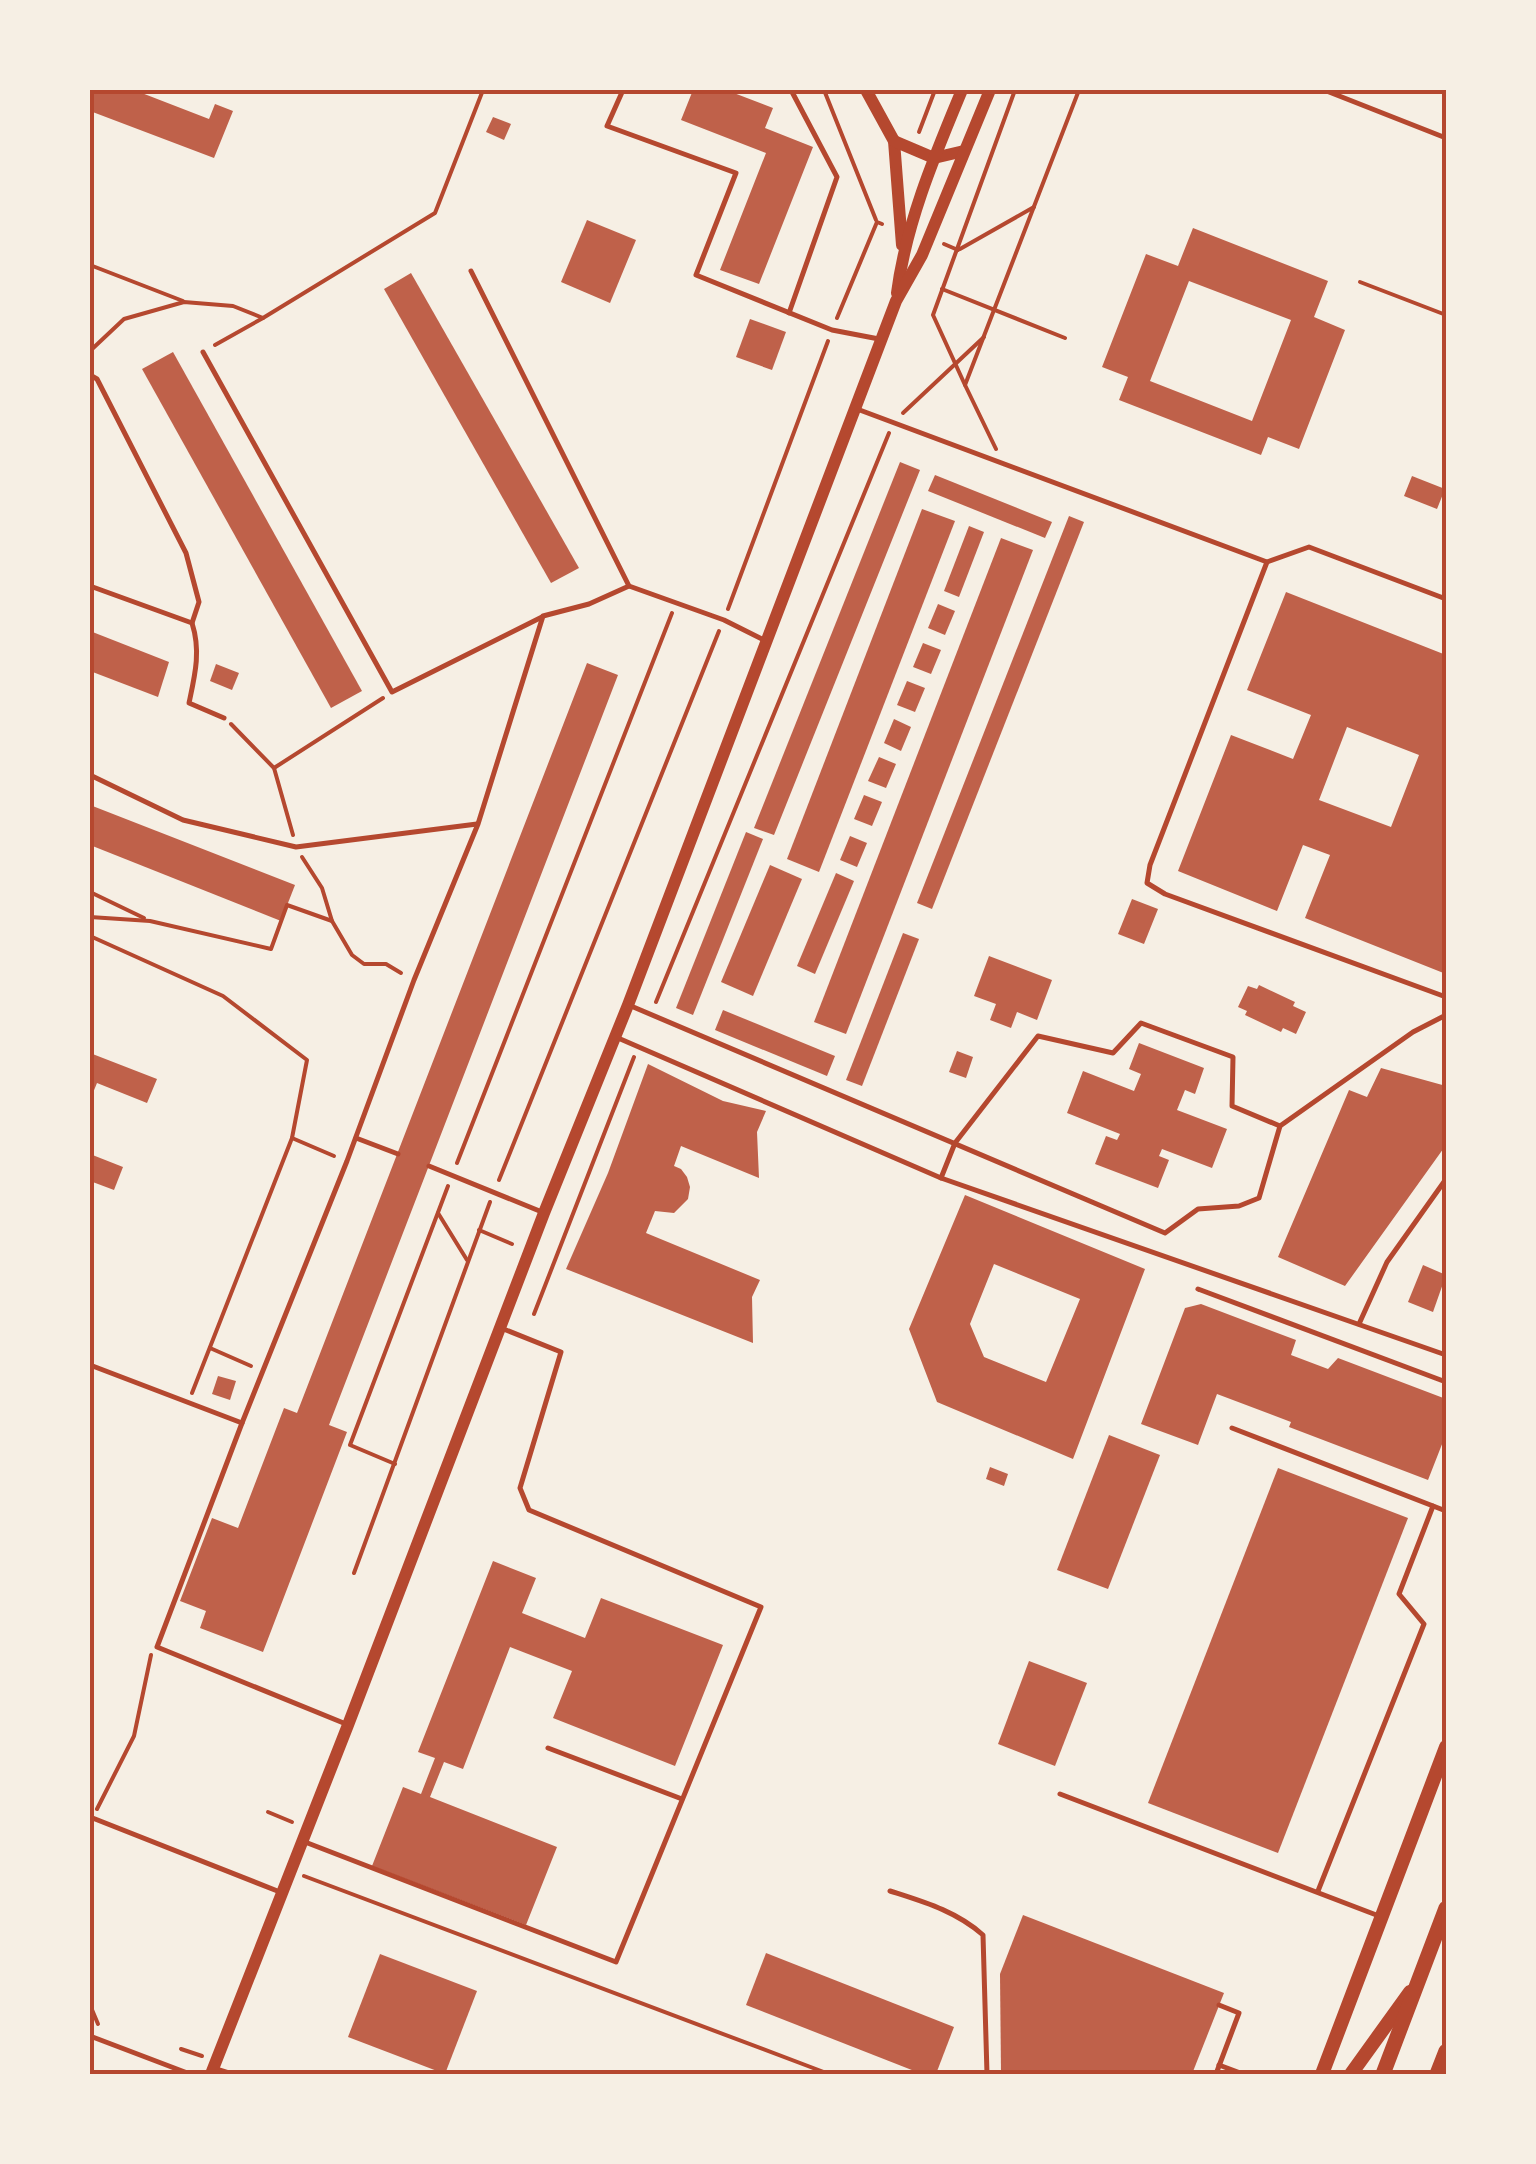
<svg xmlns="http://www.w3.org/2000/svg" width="1536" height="2164" font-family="Manrope,sans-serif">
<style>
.building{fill:#bf614a;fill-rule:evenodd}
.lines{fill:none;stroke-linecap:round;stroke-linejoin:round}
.path{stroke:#b5482f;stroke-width:4}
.service{stroke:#b5482f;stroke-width:5}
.tertiary{stroke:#b5482f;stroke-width:12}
.secondary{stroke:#b5482f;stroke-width:14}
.primary{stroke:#b5482f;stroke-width:15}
.neatline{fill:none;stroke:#b5482f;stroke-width:4}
</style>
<rect width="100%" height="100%" fill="#f6efe4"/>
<g class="building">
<polygon points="90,90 134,90 209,119 215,104 233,111 214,158 90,111"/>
<polygon points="693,90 726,90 773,108 765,128 813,147 759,284 720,270 766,153 681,120"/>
<polygon points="493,117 511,124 504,140 486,132"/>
<polygon points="587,220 636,240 610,303 561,282"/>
<path d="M1193,228L1328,281L1314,317L1345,330L1299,449L1268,437L1261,455L1119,400L1128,377L1102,367L1146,254L1178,266ZM1189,281L1291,320L1252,421L1150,381Z"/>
<polygon points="411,273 579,568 551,583 384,289"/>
<polygon points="750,319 786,332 772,370 736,357"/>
<polygon points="173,352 362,691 331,708 142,369"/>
<polygon points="900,462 920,470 774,835 754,828"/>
<polygon points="935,475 1052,522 1045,538 928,491"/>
<polygon points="1412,476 1445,489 1437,509 1404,496"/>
<polygon points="922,509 955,521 819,872 787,859"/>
<polygon points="1069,516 1084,522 932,909 917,903"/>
<polygon points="969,526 984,532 959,597 944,591"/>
<polygon points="1001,538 1033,550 846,1034 814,1022"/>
<path d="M1286,592L1446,655V974L1305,918L1330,855L1303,845L1277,911L1178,871L1231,735L1293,759L1311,715L1247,690ZM1347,727L1419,755L1391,827L1319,800Z"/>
<polygon points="938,604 955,611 945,635 928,628"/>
<polygon points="90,631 169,662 158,697 90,671"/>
<polygon points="923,643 941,650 931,674 913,667"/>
<polygon points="587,663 618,675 329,1425 347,1432 263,1652 200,1628 206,1611 180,1601 212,1518 238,1528 284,1408 297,1413"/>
<polygon points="216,664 239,673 232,690 210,681"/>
<polygon points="907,681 925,688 915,712 897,705"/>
<polygon points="894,719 911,727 901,751 884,743"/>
<polygon points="879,757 896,764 886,788 868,781"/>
<polygon points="864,795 882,802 872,826 854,819"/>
<polygon points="90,805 295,885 281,921 90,845"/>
<polygon points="746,832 763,839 693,1015 676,1008"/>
<polygon points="850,836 867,843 857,867 840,860"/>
<polygon points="770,865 802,879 753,996 721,982"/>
<polygon points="836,873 854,881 815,974 797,966"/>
<polygon points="1132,899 1158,909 1144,944 1118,934"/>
<polygon points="903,933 919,939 862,1086 846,1080"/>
<polygon points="989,956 1052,980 1037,1020 1017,1012 1011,1028 990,1020 996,1004 974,996"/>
<polygon points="1259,985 1295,1002 1293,1006 1306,1012 1296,1034 1283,1028 1281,1032 1245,1015 1247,1011 1238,1007 1248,986 1257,989"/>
<polygon points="723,1010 835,1056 827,1076 715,1030"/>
<polygon points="1139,1043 1204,1068 1195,1094 1185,1090 1177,1110 1227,1129 1212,1168 1162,1149 1159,1156 1169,1160 1158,1188 1095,1164 1106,1136 1117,1140 1120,1134 1067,1113 1083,1071 1134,1091 1141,1074 1129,1069"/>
<polygon points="957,1051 973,1057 966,1078 949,1072"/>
<polygon points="90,1053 157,1079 147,1103 97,1083 90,1100"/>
<polygon points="648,1064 723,1101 766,1111 757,1132 759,1178 681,1146 674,1166 681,1169 687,1177 690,1187 688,1199 674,1213 655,1211 646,1233 760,1280 752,1297 753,1343 566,1269 608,1173"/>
<polygon points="1381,1068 1446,1086 1446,1145 1345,1286 1278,1257 1349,1090 1367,1097"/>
<polygon points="90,1154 123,1167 114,1190 90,1181"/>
<path d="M965,1195L1145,1269L1073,1459L937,1402L909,1329ZM994,1264L1080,1299L1046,1382L984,1357L970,1324Z"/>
<polygon points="1423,1265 1446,1275 1433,1312 1408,1302"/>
<polygon points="1201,1304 1296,1340 1291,1355 1328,1369 1338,1358 1446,1399 1446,1434 1428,1480 1289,1427 1291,1422 1217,1394 1198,1445 1141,1424 1185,1308"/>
<polygon points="218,1376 236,1381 230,1400 212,1394"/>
<polygon points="1109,1435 1160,1455 1108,1589 1057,1570"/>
<polygon points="990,1467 1008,1474 1004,1486 986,1479"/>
<polygon points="1278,1468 1408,1518 1278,1853 1148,1803"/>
<polygon points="493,1561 536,1578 522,1613 585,1638 601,1598 723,1645 675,1766 553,1718 572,1671 510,1647 463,1769 444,1762 430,1797 557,1847 526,1925 372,1866 403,1787 421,1794 435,1758 418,1752"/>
<polygon points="1029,1661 1087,1683 1055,1766 998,1744"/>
<polygon points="1023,1915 1224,1993 1192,2074 1006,2074 1001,2072 1000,1974"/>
<polygon points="766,1953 954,2027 936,2074 922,2074 746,2005"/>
<polygon points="380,1954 477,1991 445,2074 348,2037"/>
</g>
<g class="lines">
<g class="path">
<polyline points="824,90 876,220"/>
<polyline points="919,132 935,90"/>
<polyline points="944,244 958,250"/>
<polyline points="960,249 1034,207"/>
<polyline points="90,265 183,301"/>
<polyline points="1360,282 1446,315"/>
<polyline points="942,289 1065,338"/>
<polyline points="837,318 877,222 882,224"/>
<polyline points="215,345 263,318"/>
<polyline points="90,351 124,319 184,302 233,306 263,318 435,213 483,90"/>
<polyline points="965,385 933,315 1015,90"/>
<polyline points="903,413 984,337"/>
<polyline points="996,449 965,385 1079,90"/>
<polyline points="728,609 828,341"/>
<polyline points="231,724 274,768 293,835"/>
<polyline points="274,768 383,698"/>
<polyline points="302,857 322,888 332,921 352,955 364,964 386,964 401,973"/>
<polyline points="90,892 144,918"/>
<polyline points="90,917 150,921 271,949 287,905 332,921"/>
<polyline points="90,936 223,996 307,1060 292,1138 192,1393"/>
<polyline points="656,1002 889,433"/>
<polyline points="292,1138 334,1156"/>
<polyline points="457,1163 672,613"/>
<polyline points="499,1180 719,631"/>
<polyline points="438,1213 467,1260"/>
<polyline points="479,1230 512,1244"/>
<polyline points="534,1314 634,1057"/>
<polyline points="210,1348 251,1366"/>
<polyline points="395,1464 350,1445 448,1186"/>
<polyline points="354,1573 490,1202"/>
<polyline points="97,1809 134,1736 151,1655"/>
<polyline points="268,1812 292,1822"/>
<polyline points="304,1876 829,2074"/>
<polyline points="90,2005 98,2024"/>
<polyline points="181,2049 202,2056"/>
</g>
<g class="service">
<polyline points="623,90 607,126 736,173 696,275 832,330 879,339"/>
<polyline points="1324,90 1446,138"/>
<polyline points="471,271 629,586"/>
<polyline points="789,313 837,177 791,90"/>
<polyline points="203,352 392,692 542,617"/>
<polyline points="90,375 97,379 186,553 199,602 192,623"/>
<polyline points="857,409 1267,562 1150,865 1147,883 1165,894 1446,997"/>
<polyline points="1267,562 1309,547 1446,599"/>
<path d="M90,586L192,623C201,651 195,675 189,703L224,718"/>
<polyline points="90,775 183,820 296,847 477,824"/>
<polyline points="631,1006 1165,1233 1198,1209 1239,1206 1259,1198 1280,1126 1413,1032 1446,1015"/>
<polyline points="618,1038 941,1178 1446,1355"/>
<polyline points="356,1138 398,1154"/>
<polyline points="429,1166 542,1212"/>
<polyline points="941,1178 955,1143 1038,1036 1113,1053 1141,1023 1233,1057 1232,1106 1280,1126"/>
<polyline points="1198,1289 1446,1382"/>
<polyline points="1359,1324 1387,1262 1446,1179"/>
<polyline points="90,1365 242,1423 157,1647 346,1724"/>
<polyline points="242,1423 347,1161 414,980 478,824 543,616 589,604 629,586 724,620 764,640"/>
<polyline points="1232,1428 1446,1511"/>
<polyline points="548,1748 682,1799"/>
<polyline points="1060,1794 1379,1916"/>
<polyline points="90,1817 280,1892"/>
<polyline points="305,1842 616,1962 761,1607 529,1510 520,1488 561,1352 501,1328"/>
<path d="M890,1891C924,1902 956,1911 983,1935L987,2074"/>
<polyline points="1318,1891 1424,1624 1399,1594 1433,1506"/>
<polyline points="90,2036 190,2074"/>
<polyline points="1219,2065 1243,2074"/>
<polyline points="216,2069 232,2074"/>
<polyline points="1216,2074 1239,2013 1219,2005"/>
</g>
<g class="tertiary">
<polyline points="866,90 894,141 902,245"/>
<polyline points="894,141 934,158 964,151"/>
<path d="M897,293C906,223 935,155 962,90"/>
<polyline points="211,2074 348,1725 544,1213 628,1005 896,301 922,255 990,90"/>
</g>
<g class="secondary">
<polyline points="1322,2074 1446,1747"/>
<polyline points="1351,2074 1410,1992"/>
</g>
<g class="primary">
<polyline points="1383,2074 1446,1908"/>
<polyline points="1437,2074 1446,2051"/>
</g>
</g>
<rect width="1536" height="2164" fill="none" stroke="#f6efe4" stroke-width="185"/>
<rect x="92" y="92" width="1352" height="1980" class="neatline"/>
</svg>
